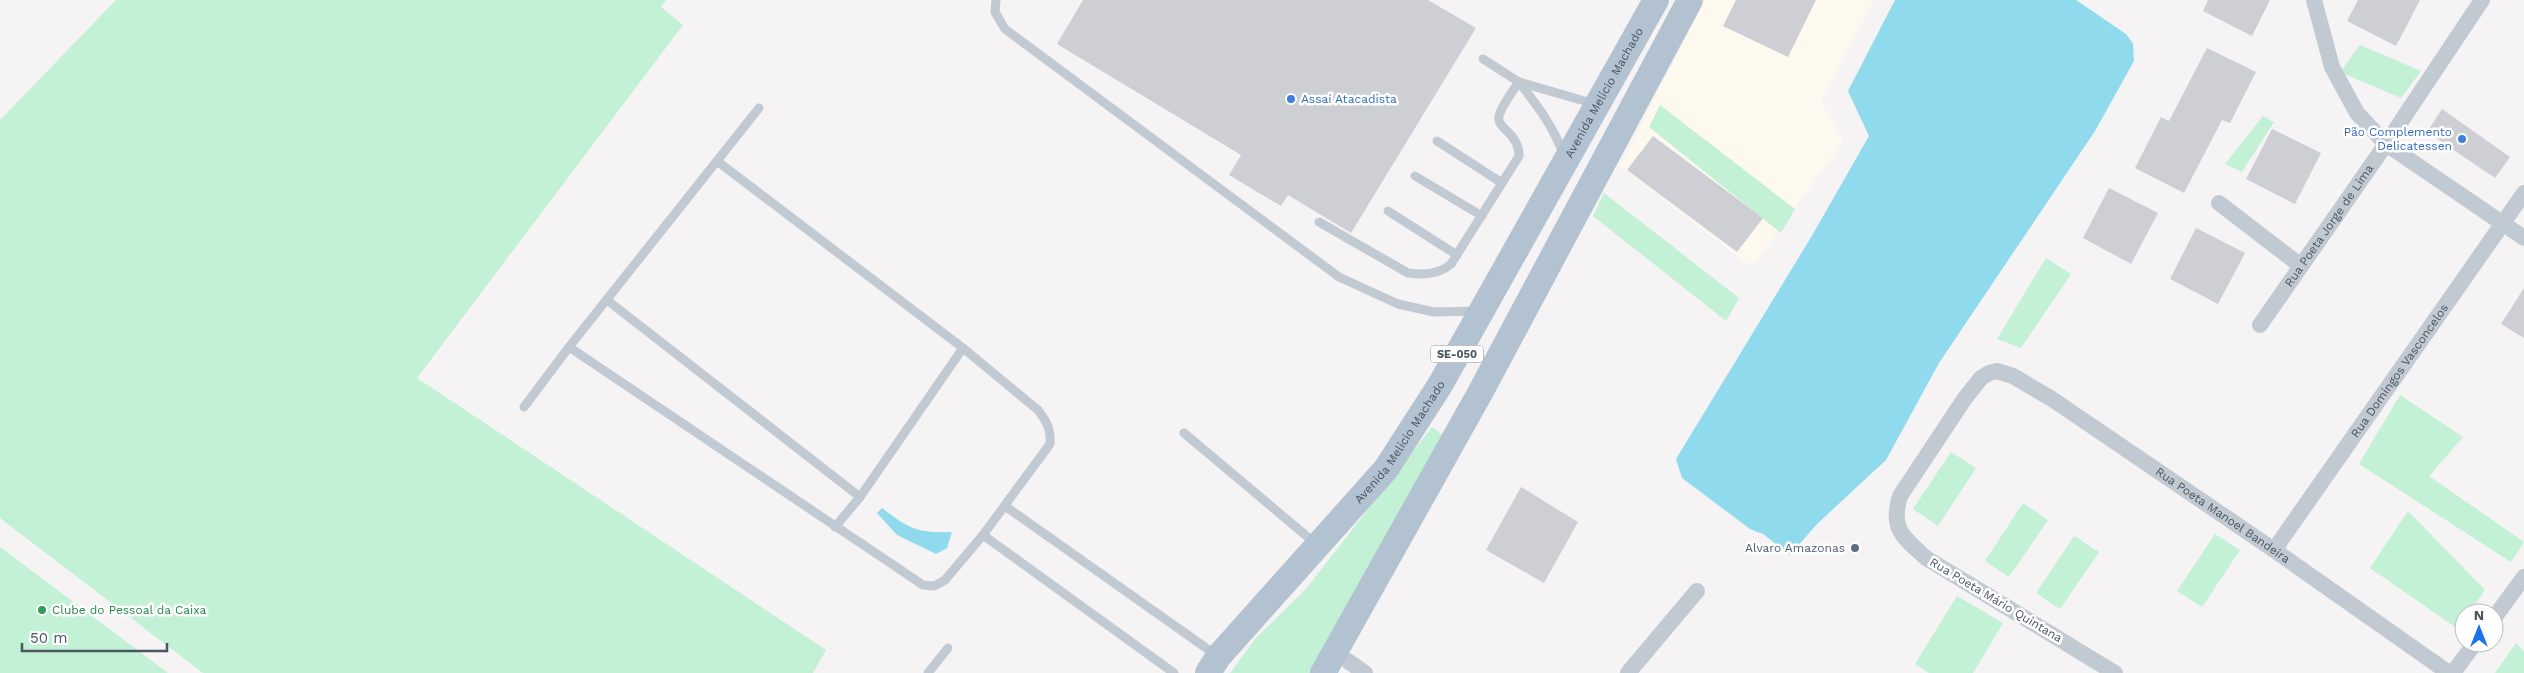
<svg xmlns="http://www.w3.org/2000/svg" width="2524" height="673" font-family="'Work Sans',sans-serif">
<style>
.commercial{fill:#fdf9ef}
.green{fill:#c3f1d5}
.water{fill:#90daee}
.building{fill:#cdcfd5}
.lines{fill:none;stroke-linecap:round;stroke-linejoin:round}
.lane{stroke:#c1cad2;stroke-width:9}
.street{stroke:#c1cad2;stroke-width:16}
.primary{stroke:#b3c2d1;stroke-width:26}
.shop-dot{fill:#3f7fe0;stroke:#fff;stroke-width:2}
.service-dot{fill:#5c6f8a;stroke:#fff;stroke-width:2}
.leisure-dot{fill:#2e9e5b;stroke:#fff;stroke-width:2}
.labels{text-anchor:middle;stroke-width:5;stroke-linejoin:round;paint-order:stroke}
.shield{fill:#fff;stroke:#808990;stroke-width:1}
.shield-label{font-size:11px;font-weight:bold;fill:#4a5661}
.street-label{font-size:12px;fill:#4a5661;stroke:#fff}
.shop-label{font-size:12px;fill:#366cbe;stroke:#fff;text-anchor:start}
.service-label{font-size:12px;fill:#4e5e75;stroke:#fff;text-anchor:end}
.leisure-label{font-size:12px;fill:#27864d;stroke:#fff;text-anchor:start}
</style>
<rect width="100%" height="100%" fill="#f5f3f3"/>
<polygon class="commercial" points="1705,0 1874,0 1821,101 1843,142 1752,267 1620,166"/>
<g class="green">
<polygon points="116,0 666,0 661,7 683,25 417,378 826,650 813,673 203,673 0,518 0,120"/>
<polygon points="2360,45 2421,71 2401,98 2340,72"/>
<polygon points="1660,105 1795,209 1781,233 1649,127"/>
<polygon points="2263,116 2274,122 2242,172 2225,164"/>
<polygon points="1604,193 1739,298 1726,321 1593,216"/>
<polygon points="2046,258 2071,274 2021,348 1997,339"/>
<polygon points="2400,395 2463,437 2429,476 2524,542 2511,562 2359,464"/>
<polygon points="1432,427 1443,435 1310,673 1230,673 1255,639 1306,589"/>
<polygon points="1951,452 1976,468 1938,526 1913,509"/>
<polygon points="2023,503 2048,520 2009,577 1985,561"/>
<polygon points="2408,511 2485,590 2469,613 2464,613 2464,620 2458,629 2370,568"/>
<polygon points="2215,534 2240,550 2202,607 2177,591"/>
<polygon points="2074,536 2099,552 2060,609 2036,593"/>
<polygon points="0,547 168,673 0,673"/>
<polygon points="1957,596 2003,623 1973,673 1929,673 1915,664"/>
<polygon points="2516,643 2524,651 2524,673 2495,673"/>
</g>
<g class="water">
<polygon points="1895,0 2076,0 2126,34 2133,44 2134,61 2095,131 1939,363 1886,460 1817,524 1790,555 1763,534 1750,529 1682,478 1676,459 1810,239 1869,136 1848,91"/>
<path d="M882,508C909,529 917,533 952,532L947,548L936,554L897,535L877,513Z"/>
</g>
<g class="building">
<polygon points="1083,0 1428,0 1476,28 1351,233 1288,195 1281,206 1229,175 1241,155 1057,44"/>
<polygon points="1736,0 1816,0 1788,57 1723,26"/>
<polygon points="2208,0 2270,0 2252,36 2203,11"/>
<polygon points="2358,0 2420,0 2396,46 2347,21"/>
<polygon points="2207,48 2256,72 2230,123 2222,120 2184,193 2135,168 2161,117 2169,121"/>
<polygon points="2442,109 2510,157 2495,178 2427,132"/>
<polygon points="2272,129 2321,153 2295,204 2246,179"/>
<polygon points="1653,136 1763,218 1737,252 1627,170"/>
<polygon points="2109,188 2158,213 2131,264 2083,238"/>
<polygon points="2196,228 2245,253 2218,304 2170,279"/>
<polygon points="2524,288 2524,338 2501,324"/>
<polygon points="1521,487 1578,522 1544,583 1486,550"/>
</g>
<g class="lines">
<g class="lane">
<polyline points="996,0 995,12 1005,29 1339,277 1398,304 1434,312 1477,311"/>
<polyline points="1483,59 1519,82 1595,104"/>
<path d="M1519,82C1536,104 1554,127 1563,154"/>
<polyline points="1437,141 1502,183"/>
<polyline points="1415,176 1482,216"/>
<polyline points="1388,211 1457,255"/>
<path d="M1319,222L1408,273C1423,275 1439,275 1451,264L1519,156C1519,132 1496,129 1499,116C1502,105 1512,92 1519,82"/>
<polyline points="607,300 860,497"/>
<path d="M569,347L923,585L934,586L945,580L983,535L1050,444C1051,429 1047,422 1038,410L963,348L717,161"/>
<polyline points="524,407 569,347 759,108"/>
<polyline points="1184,433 1316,544"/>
<polyline points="1005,506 1216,655"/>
<polyline points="835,527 860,497 963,348"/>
<polyline points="983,535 1174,673"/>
<polyline points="928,673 948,648"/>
</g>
<g class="street">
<polyline points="2314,0 2332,67 2357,113 2386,144 2524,238"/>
<polyline points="2219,203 2301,266"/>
<path id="s1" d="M2260,325L2386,144L2482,0"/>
<path id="s2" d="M2274,550L2524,193"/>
<polyline points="2494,618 2524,577"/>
<polyline points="1335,652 1365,673"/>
<polyline points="1628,673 1697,591"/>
<path id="s3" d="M2115,673L1926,558C1903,537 1890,529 1900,496L1965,398L1981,378L1989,373L1997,371L2013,376L2052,399L2274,550L2449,673"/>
<polyline points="2453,673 2475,643"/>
</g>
<g class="primary">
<path id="s4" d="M1208,673L1218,657L1386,469L1440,385L1656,0"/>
<polyline points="1323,673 1480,393 1690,0"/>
</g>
</g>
<g class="shop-dot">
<circle cx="1291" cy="99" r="5"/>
<circle cx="2462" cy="139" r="5"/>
</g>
<circle class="service-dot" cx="1855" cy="548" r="5"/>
<circle class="leisure-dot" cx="42" cy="610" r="5"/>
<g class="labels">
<rect class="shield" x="1431" y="345.5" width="52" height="17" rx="4"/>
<g class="shield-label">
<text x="1457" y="358">SE-050</text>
</g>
<g class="street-label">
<text dy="4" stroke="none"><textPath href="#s4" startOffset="706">Avenida Melício Machado</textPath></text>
<text dy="4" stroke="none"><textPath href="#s1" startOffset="121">Rua Poeta Jorge de Lima</textPath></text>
<text dy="4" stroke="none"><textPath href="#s2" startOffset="219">Rua Domingos Vasconcelos</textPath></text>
<text dy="4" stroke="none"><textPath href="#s4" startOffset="301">Avenida Melício Machado</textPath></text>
<text dy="4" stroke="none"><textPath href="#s3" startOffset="724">Rua Poeta Manoel Bandeira</textPath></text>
<text transform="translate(1996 600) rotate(31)" y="4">Rua Poeta Mário Quintana</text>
</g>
<g class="shop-label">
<text x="1301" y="103">Assaí Atacadista</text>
<text x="2452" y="136" text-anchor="end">Pão Complemento<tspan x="2452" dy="14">Delicatessen</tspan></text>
</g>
<g class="service-label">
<text x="1845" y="552">Alvaro Amazonas</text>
</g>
<g class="leisure-label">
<text x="52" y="614">Clube do Pessoal da Caixa</text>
</g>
</g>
<g transform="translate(2479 628)"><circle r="24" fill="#ffffff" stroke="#b7bbc0"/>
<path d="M0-4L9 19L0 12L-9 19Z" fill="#1a73e8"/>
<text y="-8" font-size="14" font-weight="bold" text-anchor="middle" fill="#4a5661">N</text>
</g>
<path d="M22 643v8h145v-8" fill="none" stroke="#4a5661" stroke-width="2.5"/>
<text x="30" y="643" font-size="15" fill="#4a5661" stroke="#ffffff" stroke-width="4" paint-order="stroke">50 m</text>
</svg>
